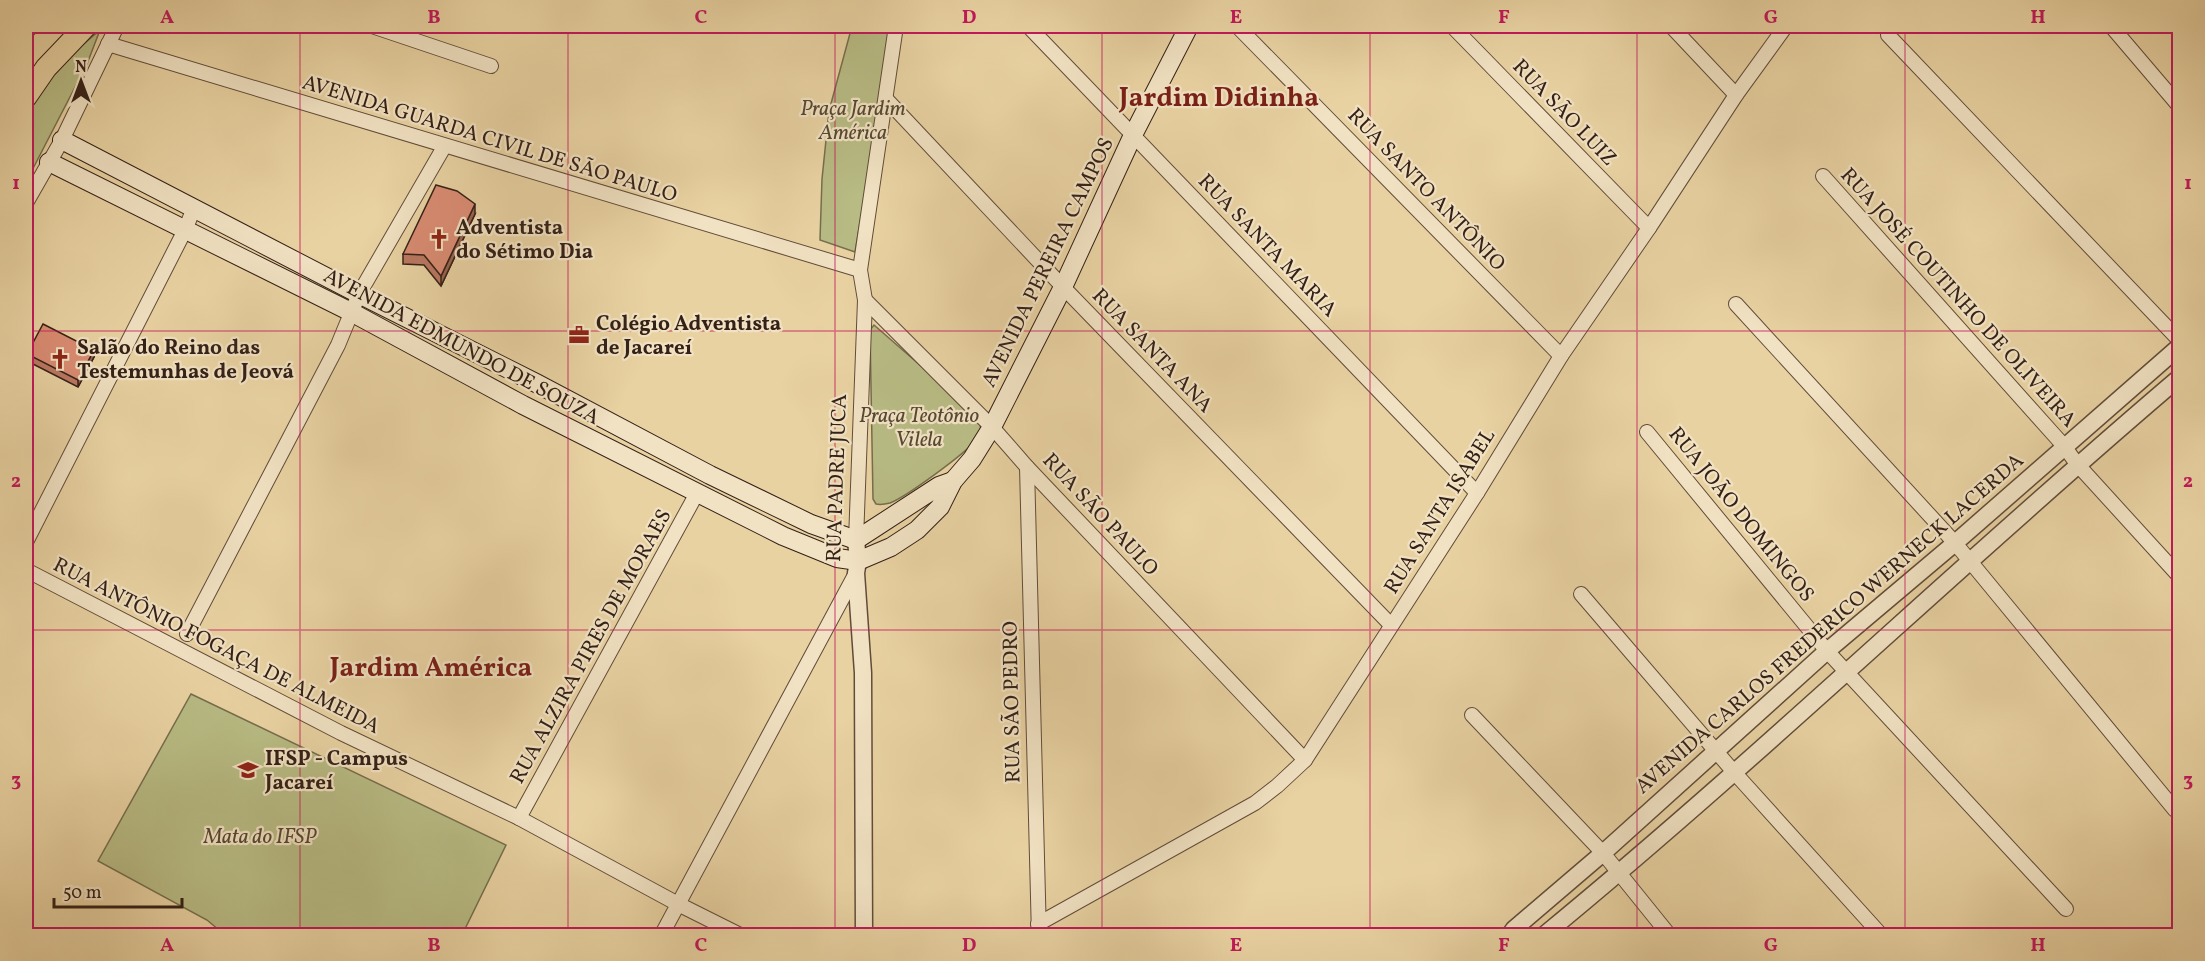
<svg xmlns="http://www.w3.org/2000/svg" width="2205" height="961" font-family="Vollkorn,serif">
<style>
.green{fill:#b8bb84;stroke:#766e4e;stroke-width:1.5}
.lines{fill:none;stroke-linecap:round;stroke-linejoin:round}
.minor-casing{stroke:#614c3a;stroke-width:16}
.tertiary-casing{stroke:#614c3a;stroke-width:19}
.secondary-casing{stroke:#342017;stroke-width:20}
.primary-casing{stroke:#342017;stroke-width:23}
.minor{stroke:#f1e2c3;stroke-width:14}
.tertiary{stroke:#f1e2c3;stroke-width:16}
.secondary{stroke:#f1e2c3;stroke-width:18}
.primary{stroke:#e9d2a2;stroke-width:21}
.wall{fill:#bb7863;stroke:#342017;stroke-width:1.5}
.shaded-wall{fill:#996250;stroke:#342017;stroke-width:1.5}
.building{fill:#da8c73;stroke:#342017;stroke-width:1.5}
.grid{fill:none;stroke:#c2185b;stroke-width:1.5;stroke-opacity:0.55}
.labels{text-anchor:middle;stroke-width:4.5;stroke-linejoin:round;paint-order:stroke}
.park-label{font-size:21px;font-style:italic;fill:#554732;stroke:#f1e2c3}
.street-label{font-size:21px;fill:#342017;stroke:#f1e2c3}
.poi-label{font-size:21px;font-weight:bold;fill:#342017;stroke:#f1e2c3;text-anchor:start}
.district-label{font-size:27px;font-weight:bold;fill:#7a1f14;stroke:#f1e2c3}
.neatline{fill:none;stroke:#c2185b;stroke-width:2}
.grid-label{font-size:20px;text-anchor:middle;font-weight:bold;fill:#c2185b}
</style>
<rect width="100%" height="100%" fill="#e9d2a2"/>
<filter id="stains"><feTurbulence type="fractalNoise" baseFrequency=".00333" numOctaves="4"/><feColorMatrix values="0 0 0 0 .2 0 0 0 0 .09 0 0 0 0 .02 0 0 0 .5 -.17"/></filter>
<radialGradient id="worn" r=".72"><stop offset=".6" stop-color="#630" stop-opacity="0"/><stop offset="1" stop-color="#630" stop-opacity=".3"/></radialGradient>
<g class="green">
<polygon points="852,26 890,26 882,91 855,252 820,240 822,179 829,111"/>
<polygon points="100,30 87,64 26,182 26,108 50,73"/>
<path d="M874,325L976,414C981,422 983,431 976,440C966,453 906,497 890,503C886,504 881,505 876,504L873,499L870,330Z"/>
<polygon points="191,694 506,845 462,935 360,935 347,929 343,935 225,935 207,920 98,861"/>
</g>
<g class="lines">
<g class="minor-casing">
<g id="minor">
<polyline points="372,26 491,66"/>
<polyline points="1028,26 1477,493"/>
<polyline points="1237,26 1561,356"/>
<polyline points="1452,26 1649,228"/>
<polyline points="1671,26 1736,95"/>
<polyline points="2111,26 2180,107"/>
<polyline points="26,32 32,26"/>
<polyline points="1888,35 2180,341"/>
<polyline points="108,44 860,270"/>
<polyline points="887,100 1063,287 1391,625"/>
<polyline points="1823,176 2064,446 2077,464 2180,577"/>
<polyline points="26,203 62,140 117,26"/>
<polyline points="865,300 992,427 1027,467 1305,760"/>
<polyline points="1736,304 1955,543 2175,810"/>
<polyline points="1647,432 1827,651 2066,909"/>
<polyline points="1027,467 1039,936"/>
<polyline points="856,540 865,300 860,270 896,26"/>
<polyline points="26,542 185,230 194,208"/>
<polyline points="26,570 341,733 519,818 678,904 742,936"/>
<polyline points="1581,594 1733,771 1882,936"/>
<polyline points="187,634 338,345 359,294 444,147"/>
<polyline points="1472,715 1603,853 1670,936"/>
<polyline points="519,818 697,493"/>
<polyline points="1038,924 1255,803 1277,786 1305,760 1477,493 1561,356 1649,228 1736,95 1786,26"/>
<polyline points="661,936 856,573"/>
</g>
</g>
<g class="tertiary-casing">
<g id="tertiary">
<polyline points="856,540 858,561 856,573 863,673 864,936"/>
<polyline points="1509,936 1514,929 1603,853 1827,651 1955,543 2180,346"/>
<path d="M1543,936C1761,757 1964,560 2180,377"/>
</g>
</g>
<g class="secondary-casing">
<g id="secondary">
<polyline points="62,140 359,294 536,383 710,475 811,524 856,540 939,486 953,481"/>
<polyline points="49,162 351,312 523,405 783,536 837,558 858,561 891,547 917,530 940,507 953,481 972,459 992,427 1063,287 1133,135 1189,26"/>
</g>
</g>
<g class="primary-casing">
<polyline id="primary" points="26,97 46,68 86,26"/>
</g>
<use href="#minor" class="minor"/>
<use href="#tertiary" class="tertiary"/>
<use href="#secondary" class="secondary"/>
<use href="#primary" class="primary"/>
</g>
<g class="wall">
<polygon points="475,214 441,286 424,265 403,264 403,254"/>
<polygon points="27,354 94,357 78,387 27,361"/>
</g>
<g class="shaded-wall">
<polygon points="475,204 475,214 441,286 441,276"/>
<polygon points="94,350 94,357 78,387 78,380"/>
</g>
<g class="building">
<polygon points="436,185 457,191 475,204 441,276 424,255 403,254"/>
<polygon points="43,324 94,350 78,380 27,354"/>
</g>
<path class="grid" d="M300,26V936M568,26V936M835,26V936M1102,26V936M1370,26V936M1637,26V936M1905,26V936M26,331H2180M26,630H2180"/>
<defs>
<g id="church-bare" transform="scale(1.62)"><path d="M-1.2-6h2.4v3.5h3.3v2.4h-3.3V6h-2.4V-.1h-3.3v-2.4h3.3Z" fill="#8f2418" stroke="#f1e2c3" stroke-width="2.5" paint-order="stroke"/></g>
<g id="office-bare" transform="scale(1.62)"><path d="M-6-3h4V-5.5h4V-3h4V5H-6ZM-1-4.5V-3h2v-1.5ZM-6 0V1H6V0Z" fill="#8f2418" stroke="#f1e2c3" stroke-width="2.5" paint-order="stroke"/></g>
<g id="university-bare" transform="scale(1.62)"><path d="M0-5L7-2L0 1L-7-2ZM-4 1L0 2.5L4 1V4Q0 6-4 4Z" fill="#8f2418" stroke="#f1e2c3" stroke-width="2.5" paint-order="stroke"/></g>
</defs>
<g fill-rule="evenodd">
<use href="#church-bare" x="439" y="239"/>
<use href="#office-bare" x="579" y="335"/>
<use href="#church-bare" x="60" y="359"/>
<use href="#university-bare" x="248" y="770"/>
</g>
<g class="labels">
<g class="park-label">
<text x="853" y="115">Praça Jardim<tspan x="853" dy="24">América</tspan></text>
<text x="919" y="422">Praça Teotônio<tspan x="919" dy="24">Vilela</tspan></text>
<text x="260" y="843">Mata do IFSP</text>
</g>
<g class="street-label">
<text transform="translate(1565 112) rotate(46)" y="7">RUA SÃO LUIZ</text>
<text transform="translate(490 138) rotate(17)" y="7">AVENIDA GUARDA CIVIL DE SÃO PAULO</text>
<text transform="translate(1427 189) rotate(46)" y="7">RUA SANTO ANTÔNIO</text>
<text transform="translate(1268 245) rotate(46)" y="7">RUA SANTA MARIA</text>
<text transform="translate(1047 262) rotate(-64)" y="7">AVENIDA PEREIRA CAMPOS</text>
<text transform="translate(1959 297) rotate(48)" y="7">RUA JOSÉ COUTINHO DE OLIVEIRA</text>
<text transform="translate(462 346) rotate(28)" y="7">AVENIDA EDMUNDO DE SOUZA</text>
<text transform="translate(1153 350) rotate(46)" y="7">RUA SANTA ANA</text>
<text transform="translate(836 478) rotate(-88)" y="7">RUA PADRE JUCA</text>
<text transform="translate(1439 511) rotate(-58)" y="7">RUA SANTA ISABEL</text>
<text transform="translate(1101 514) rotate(47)" y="7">RUA SÃO PAULO</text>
<text transform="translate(1742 514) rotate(51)" y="7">RUA JOÃO DOMINGOS</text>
<text transform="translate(1829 623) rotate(-41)" y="7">AVENIDA CARLOS FREDERICO WERNECK LACERDA</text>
<text transform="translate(217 645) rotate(27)" y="7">RUA ANTÔNIO FOGAÇA DE ALMEIDA</text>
<text transform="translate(590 646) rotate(-61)" y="7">RUA ALZIRA PIRES DE MORAES</text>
<text transform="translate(1011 702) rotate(-91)" y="7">RUA SÃO PEDRO</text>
</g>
<g class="poi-label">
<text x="456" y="234">Adventista<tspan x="456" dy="24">do Sétimo Dia</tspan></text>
<text x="596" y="330">Colégio Adventista<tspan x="596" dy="24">de Jacareí</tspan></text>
<text x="77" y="354">Salão do Reino das<tspan x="77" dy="24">Testemunhas de Jeová</tspan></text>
<text x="265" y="765">IFSP - Campus<tspan x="265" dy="24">Jacareí</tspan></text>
</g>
<g class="district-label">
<text x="1219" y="106">Jardim Didinha</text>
<text x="431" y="676">Jardim América</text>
</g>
</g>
<rect width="2205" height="961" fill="none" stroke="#e9d2a2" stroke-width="66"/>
<g transform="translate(81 81)" stroke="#f1e2c3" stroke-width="4.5" paint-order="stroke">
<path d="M0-4.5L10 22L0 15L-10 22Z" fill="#342017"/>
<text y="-9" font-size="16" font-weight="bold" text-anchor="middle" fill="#342017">N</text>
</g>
<path d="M54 898v9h128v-9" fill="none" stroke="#342017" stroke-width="3"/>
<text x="63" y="898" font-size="18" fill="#342017" stroke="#f1e2c3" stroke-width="4.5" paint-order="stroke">50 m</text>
<rect x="33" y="33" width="2139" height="895" class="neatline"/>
<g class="grid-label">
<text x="167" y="23">A</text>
<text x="434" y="23">B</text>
<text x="701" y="23">C</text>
<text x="969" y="23">D</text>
<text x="1236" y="23">E</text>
<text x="1504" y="23">F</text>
<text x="1771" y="23">G</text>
<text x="2038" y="23">H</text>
<text x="16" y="189">1</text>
<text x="2188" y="189">1</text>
<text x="16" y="487">2</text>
<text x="2188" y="487">2</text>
<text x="16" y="786">3</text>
<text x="2188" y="786">3</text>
<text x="167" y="951">A</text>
<text x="434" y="951">B</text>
<text x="701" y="951">C</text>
<text x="969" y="951">D</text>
<text x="1236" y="951">E</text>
<text x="1504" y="951">F</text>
<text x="1771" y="951">G</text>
<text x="2038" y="951">H</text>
</g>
<rect width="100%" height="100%" filter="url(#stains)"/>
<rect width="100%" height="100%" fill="url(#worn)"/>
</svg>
